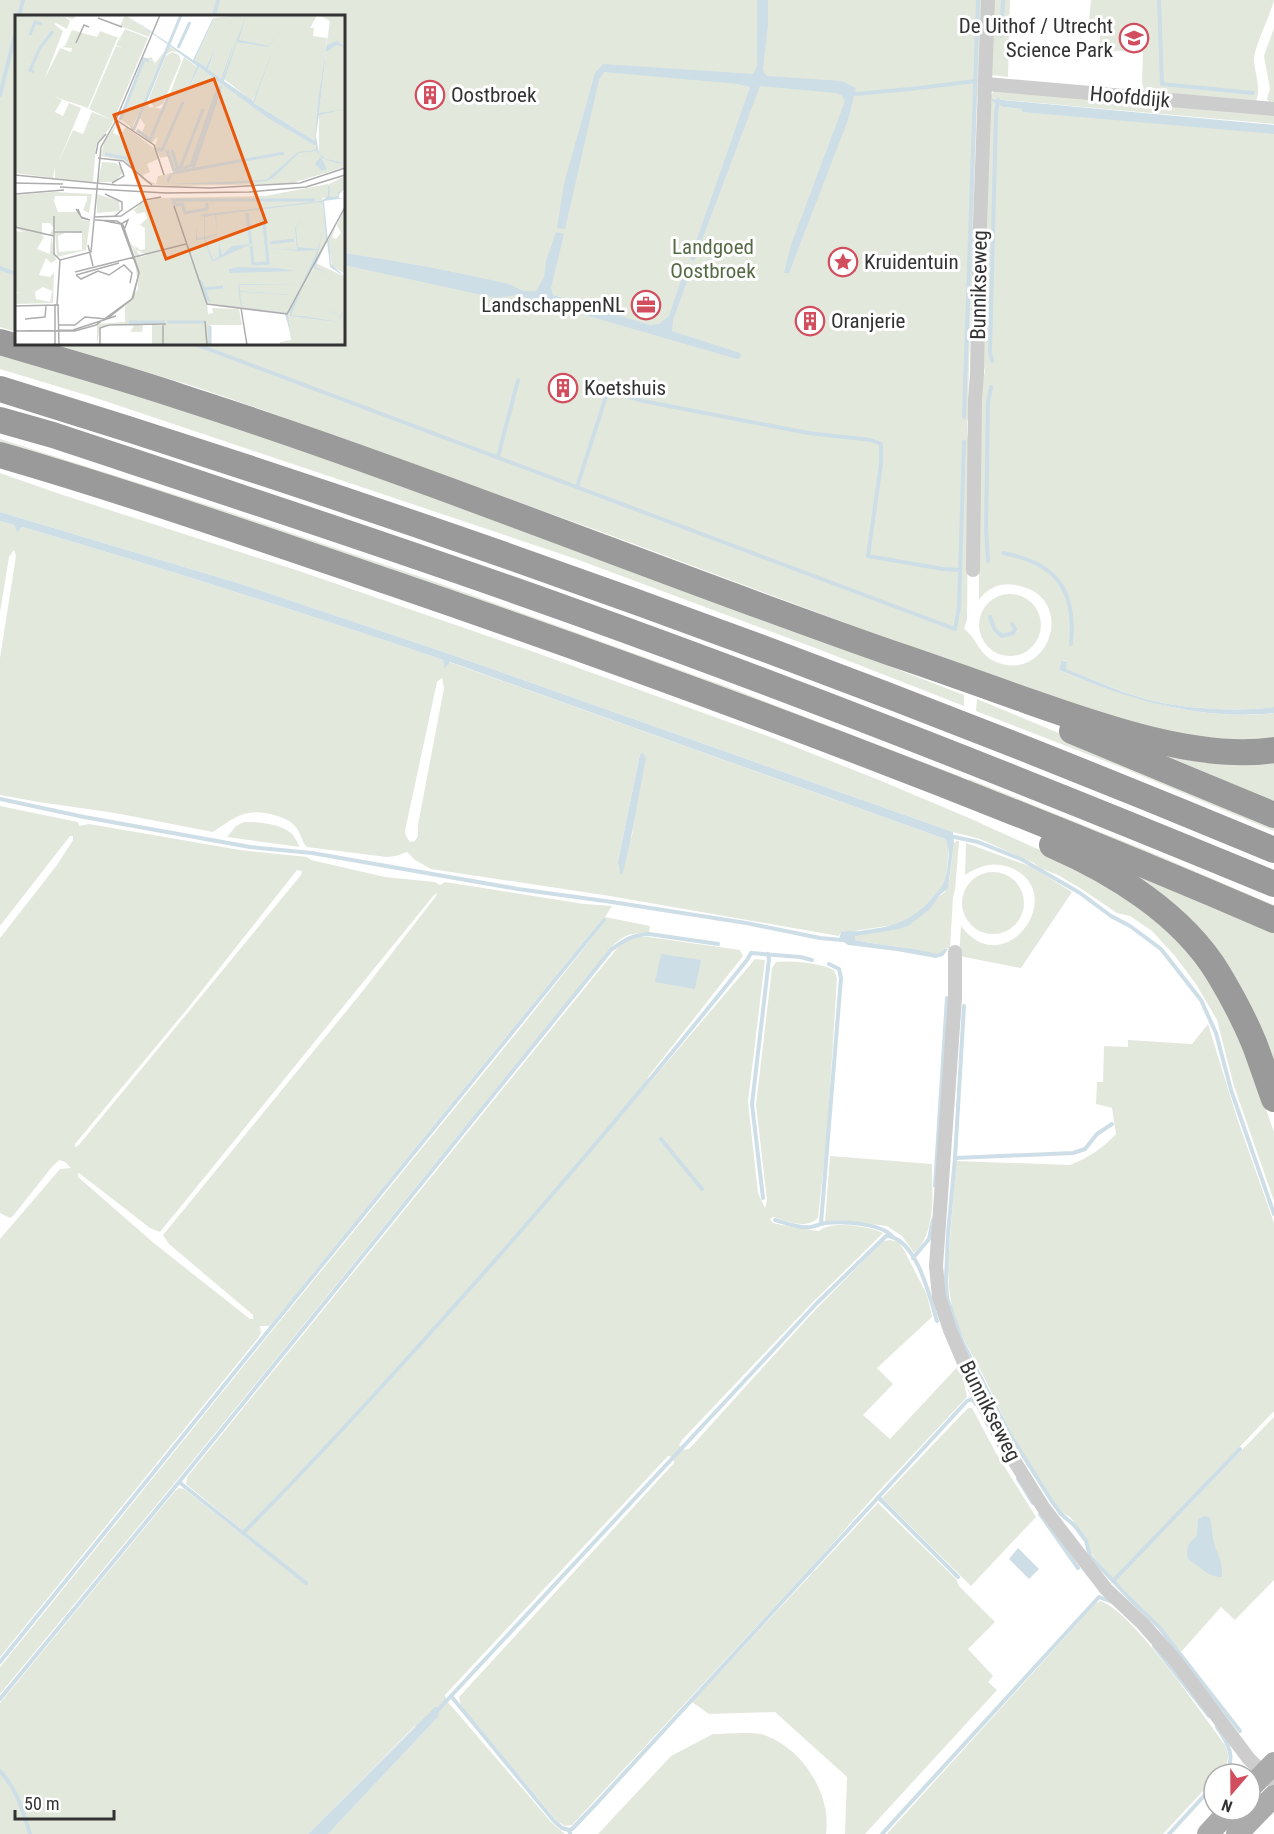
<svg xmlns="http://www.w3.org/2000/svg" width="1274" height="1834" font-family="'Roboto Condensed',sans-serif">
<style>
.green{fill:#e3e8dd;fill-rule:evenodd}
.water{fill:#cddee6}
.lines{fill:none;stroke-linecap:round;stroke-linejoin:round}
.stream{stroke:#cddee6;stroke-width:4}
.street{stroke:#cdcdcd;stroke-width:14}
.primary{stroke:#ababab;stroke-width:22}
.highway{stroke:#9a9a9a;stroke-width:26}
.labels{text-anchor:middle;stroke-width:6;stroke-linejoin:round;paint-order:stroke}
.poi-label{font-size:21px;fill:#333;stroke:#fff;text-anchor:start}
.street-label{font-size:21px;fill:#333;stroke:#fff}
.park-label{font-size:21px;fill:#586a45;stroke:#fff}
.inset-river{fill:none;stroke:#cddee6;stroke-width:3}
.inset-road{fill:none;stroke:#adadad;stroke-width:1.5}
.view{fill:#e8590c;fill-opacity:0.15;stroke:#e8590c;stroke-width:3}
.inset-edge{fill:none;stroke:#333;stroke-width:3}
</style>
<rect width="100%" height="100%" fill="#fff"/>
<g class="green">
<path d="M0,0H984L983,74L977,98L968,402L970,417L967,421V436L969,438L967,620L964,629C976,637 978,652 992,660C1048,689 1081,595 1015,585C1001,582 987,588 979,600V397L985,371L982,361L990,97L994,91L1274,114V124L993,99V101L1003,107L1022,109V112L1274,125V707C1239,712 1193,709 1158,702C1126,694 1095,681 1065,669L1066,661L1063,660L1059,670C1076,678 1093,683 1111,689C1167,709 1214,719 1274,713V740L1202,739L1126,721L979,673L610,535L263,410L196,387L54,344H344V16H16V332L0,327Z"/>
<polygon points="993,0 1010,0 1008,77 991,75"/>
<path d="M1091,0H1274C1270,16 1255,45 1254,59C1254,72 1262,88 1256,101L1145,93L1142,83L1143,52L1099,50L1101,21L1089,20Z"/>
<polygon points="1274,28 1274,104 1269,102 1267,99 1270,89 1264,56"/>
<polygon points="0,353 300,447 757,615 964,695 964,706 818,649 576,559 96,398 0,369"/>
<polygon points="0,439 220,509 427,579 733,689 962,777 961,786 0,450"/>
<polygon points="0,473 60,494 299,571 534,652 765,735 879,780 969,818 1044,852 1122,893 1181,943 1208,978 1245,1049 1274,1132 1274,1201 1234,1086 1217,1020 1196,984 1175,956 1152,931 1130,916 1117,913 1080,888 1058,875 1040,868 1034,863 980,839 953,832 447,653 238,583 0,512"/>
<path d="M0,521L14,525L17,531L22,527C164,568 303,613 443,660L444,668L449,662L945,839L949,846L946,881L942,888L927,903L912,917L899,924L855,931H846L841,932L839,936L610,896L431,869L415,860L407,852L396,856L387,857L307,847C301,841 301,833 295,826C290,820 281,817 274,815C246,807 235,817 213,832L115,813L39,802L0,795V658L16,556L14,550L9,557L0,612ZM442,678L444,688L418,825V836L415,841L410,842L406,836L405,831L437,682ZM643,753L632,836L618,861L640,754Z"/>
<circle cx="1010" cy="625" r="31"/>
<polygon points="977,699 1274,822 1274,831 1123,768 976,711"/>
<polygon points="1121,737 1274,756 1274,801"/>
<polygon points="969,779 1145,850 1274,905 1274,914 969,789"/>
<path d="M0,806L78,822L79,826L89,824L240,850L307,857L311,860L385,877L435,882L440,885L445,882L584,904L612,906L605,917L650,926L649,933C631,932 621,936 609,950L182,1474L0,1694V1667L262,1343L518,1031L605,922L606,919L603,918L273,1322L269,1326H260L261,1333L258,1338L0,1657V1239L60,1169L71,1168L65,1162L59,1160L51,1168L13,1216L10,1218L0,1213V938L57,865L73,840V836H70L0,926ZM297,870L302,871L301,875L78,1146L75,1147V1144L188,1008ZM437,893L436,896L362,992L163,1235L169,1244L253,1315V1319H250L155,1244L78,1177V1174L79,1173L150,1228L160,1232L434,895Z"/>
<path d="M244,822C259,822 280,823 292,834C295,837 298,844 300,847L227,837L236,826Z"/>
<path d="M957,841H959L955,890L953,897L950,948L944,949L938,955C911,947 883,946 855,940V935L895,930L945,892L949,882L954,843Z"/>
<path d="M966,843L1032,867L1072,892L1021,968L959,956L961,926C1005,985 1072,891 1009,867C992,861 979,866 965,875Z"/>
<polygon points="1094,857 1274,932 1274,1078 1245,1008"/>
<circle cx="993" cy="903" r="31"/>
<path d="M639,937H649L740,950L743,956L648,1077L646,1085L651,1081L755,959L765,960L748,1102L758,1193L765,1208L767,1200L756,1105L772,968L776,962C787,960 824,963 833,970C835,972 836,975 837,978L827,1137L818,1218C805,1230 788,1221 773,1217L770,1219L773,1223L796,1228L819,1231C830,1220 870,1226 883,1233L811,1304L682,1440L679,1445L685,1450L690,1448L816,1309L883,1241L890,1240L899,1242L904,1250L927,1295L932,1317L877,1368L893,1384L863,1415L890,1439L960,1364L967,1397L877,1493L819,1559L572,1825L565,1826L557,1821L461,1706L459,1697L674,1463L673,1457L668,1456L445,1695L447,1701L552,1823L565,1834H328L438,1717L414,1727L308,1834H0V1703L175,1491L179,1488L184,1489L306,1585L308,1583L186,1484L187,1477L619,946L629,939Z"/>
<path d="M1208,1024L1238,1121L1274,1223V1411L1113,1580L1091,1553L1088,1542L1070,1517L1061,1512L1036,1476L1011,1433L983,1375L964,1340L953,1315L949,1287L948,1266L956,1161L1070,1165C1088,1158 1103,1148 1116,1134L1112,1108L1096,1104L1097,1082H1103L1104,1046L1128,1047V1040L1192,1044Z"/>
<path d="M830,1156L932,1164C932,1191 937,1233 914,1253L902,1236L887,1226L837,1220L825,1222Z"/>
<polygon points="968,1408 972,1408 996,1453 1036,1517 971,1586 882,1498"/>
<polygon points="1274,1417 1274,1580 1235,1620 1221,1607 1181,1652 1159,1627 1115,1581"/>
<polygon points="878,1503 956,1579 959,1586 995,1622 968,1649 993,1676 988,1682 997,1690 865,1834 845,1834 847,1777 775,1712 709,1714 692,1702"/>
<path d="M1100,1601C1132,1610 1202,1714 1225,1745C1231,1757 1228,1765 1218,1774H1214V1779L1163,1834H887L1096,1603Z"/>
<path d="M713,1734C725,1734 754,1731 764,1735C802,1748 832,1794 826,1834H598L671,1756Z"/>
</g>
<g class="water">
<polygon points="757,0 768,0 768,25 763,69 765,74 767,76 842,81 856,88 848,120 789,273 784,273 791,245 845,101 841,95 836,93 760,86 694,261 690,259 750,87 738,84 604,72 599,80 565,229 557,228 564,184 595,73 603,64 753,74 757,66"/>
<polygon points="992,99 1274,125 1274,134 1022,112 1022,109 1003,107 992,101"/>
<path d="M556,232L564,234L551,288L553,295L650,325L659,324L669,316L687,263L693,265L673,320L672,331L740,353L741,356L740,358L737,359L516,295L496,298L344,265V253C398,261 451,271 505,283C519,286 517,293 536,291L544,277L546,261Z"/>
<path d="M0,512L238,583L447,653L953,832L954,843L948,888L940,895L930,909L908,926L895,930L855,936V940C883,946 911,947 938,954L944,949H948L943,956L936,958L897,951L848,945L839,939L841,932C848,930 854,932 860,931C893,926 908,924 931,899C940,890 945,884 947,871C948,860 951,849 945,839L450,662L444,669L443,660C303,613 164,568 22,527L17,532L14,525L0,521Z"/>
<path d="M1062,660L1067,662L1066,669C1096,681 1127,695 1158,702C1193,709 1239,712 1274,707V713C1198,721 1128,699 1059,670Z"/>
<path d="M643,753L646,758C638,797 633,836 622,875L620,873L618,861L640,754Z"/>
<polygon points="661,954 701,960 695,989 655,982"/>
<path d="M1205,1516L1210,1518C1212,1526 1212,1535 1214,1543C1218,1557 1223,1561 1222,1577C1207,1577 1200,1566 1188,1559C1186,1548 1188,1543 1197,1536L1198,1519Z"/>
<polygon points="1018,1548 1039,1569 1029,1579 1009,1559"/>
<polygon points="435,1707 440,1707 438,1717 328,1834 308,1834"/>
</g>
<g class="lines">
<g class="stream">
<polyline points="1159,0 1162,84 1253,93"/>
<polyline points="19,16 23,0"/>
<polyline points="214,16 218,0"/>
<polyline points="1001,36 1003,0"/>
<polyline points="855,94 910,89 976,81"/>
<polyline points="0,95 16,31"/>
<polyline points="0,268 16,274"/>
<polyline points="195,344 955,629 959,607 964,442"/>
<polyline points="992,361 990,352 996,113 998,100"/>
<polyline points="964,417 978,0"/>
<polyline points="498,457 518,380"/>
<polyline points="577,487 608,390 643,401 808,433 871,440 881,444 881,464 868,556 943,569 960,570"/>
<path d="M1003,553C1057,563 1076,590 1071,644"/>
<polyline points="988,561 986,529 988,402 991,387"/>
<polyline points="990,617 995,630 1002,636 1013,633 1015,629 1012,624"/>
<polyline points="0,799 84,817 250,847 312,853 518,889 612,902 746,923 820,938 842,940"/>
<polyline points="950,836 978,842 1021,859 1080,893 1111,916 1130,926 1161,949 1201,1000 1216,1033 1231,1090 1274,1214"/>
<polyline points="964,1006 955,1158 1073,1153 1085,1149 1097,1134 1112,1124"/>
<polyline points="661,1139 702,1189"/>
<polyline points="955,1158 948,1234 946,1279 947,1298 962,1341 1009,1433 1051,1500 1061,1514 1075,1526 1086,1541 1090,1556 1129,1598 1159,1627 1240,1731"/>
<polyline points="935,1186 947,998"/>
<polyline points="763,1198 752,1104 769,959 768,954"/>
<path d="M775,1220C786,1223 799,1229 811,1227C816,1226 820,1224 825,1223C842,1221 880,1223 892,1236"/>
<polyline points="821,1223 841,978 839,969 829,964"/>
<polyline points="913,1258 929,1239 933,1220"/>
<polyline points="1018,1479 1033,1503"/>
<polyline points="179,1482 306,1583"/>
<polyline points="878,1497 958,1577"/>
<polyline points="1040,1514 1078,1568"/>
<path d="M243,1533C302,1474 358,1413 414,1351C529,1224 640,1094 747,960L751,953L800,957L812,960"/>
<polyline points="1113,1581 1240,1449"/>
<polyline points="1154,1646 1209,1716"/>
<polyline points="0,1662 260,1341 604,920"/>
<polyline points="451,1696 554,1821 562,1828 569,1830 570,1833"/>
<path d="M0,1699L184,1476L611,950C624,940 632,935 649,934L718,944"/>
<path d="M437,1711L816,1304L886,1236C916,1237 930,1297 937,1321"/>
<path d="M1217,1727C1227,1742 1238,1758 1224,1774"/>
<path d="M0,1771C17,1789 23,1811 30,1834"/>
<polyline points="569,1830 572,1829 595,1805 967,1401 972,1399 976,1404"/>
<polyline points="882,1834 1099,1597 1112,1602"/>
<polyline points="1169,1834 1214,1785"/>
</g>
<g class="street">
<polyline points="986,84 1274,109"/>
<polyline points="973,570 975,399 977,374 979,253 988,0"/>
<polyline points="955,952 955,998 936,1266 939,1297 950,1330 976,1391 1005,1446 1043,1507 1106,1589 1143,1624 1175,1660 1249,1759 1274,1783"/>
</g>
<g class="primary">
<polyline points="1250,1788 1274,1763"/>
<polyline points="1208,1834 1230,1810"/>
<polyline points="1237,1834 1274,1796"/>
</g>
<g class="highway">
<path d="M0,342C60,360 121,377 181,397C420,474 654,570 891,653C936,668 980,684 1025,700C1096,725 1199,762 1274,750"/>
<path d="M0,389C432,522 857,676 1274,850"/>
<path d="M0,420L53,435C225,492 397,548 567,609C805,694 1040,787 1274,884"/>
<path d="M0,455C131,493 260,538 389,582C687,684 984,795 1274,920"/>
<polyline points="1072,731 1274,815"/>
<path d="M1052,845C1114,872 1182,914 1218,973C1230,993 1245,1021 1254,1043C1261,1061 1267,1080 1274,1099"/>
</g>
</g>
<defs>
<g id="university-ring" transform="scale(1.5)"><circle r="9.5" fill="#fff" stroke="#d14e5e" stroke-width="1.5"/><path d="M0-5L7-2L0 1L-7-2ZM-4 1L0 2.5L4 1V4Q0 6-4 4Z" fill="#d14e5e"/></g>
<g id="building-ring" transform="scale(1.5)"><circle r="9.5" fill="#fff" stroke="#d14e5e" stroke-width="1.5"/><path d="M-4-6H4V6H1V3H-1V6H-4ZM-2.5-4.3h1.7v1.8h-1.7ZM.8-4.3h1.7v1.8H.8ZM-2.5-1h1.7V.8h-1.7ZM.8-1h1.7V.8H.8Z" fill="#d14e5e"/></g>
<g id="sight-ring" transform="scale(1.5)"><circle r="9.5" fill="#fff" stroke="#d14e5e" stroke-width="1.5"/><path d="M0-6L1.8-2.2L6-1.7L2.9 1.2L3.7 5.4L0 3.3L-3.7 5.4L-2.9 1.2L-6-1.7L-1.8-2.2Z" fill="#d14e5e"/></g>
<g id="office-ring" transform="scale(1.5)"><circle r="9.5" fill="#fff" stroke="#d14e5e" stroke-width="1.5"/><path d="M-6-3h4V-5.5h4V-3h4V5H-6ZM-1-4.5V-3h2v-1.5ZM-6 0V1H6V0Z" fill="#d14e5e"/></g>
</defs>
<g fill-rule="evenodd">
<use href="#university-ring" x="1134" y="38"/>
<use href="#building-ring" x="430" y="95"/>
<use href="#sight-ring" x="843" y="262"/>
<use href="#office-ring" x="646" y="305"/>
<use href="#building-ring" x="810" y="321"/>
<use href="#building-ring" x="563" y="388"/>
</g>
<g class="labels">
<g class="poi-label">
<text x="1113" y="33" text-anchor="end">De Uithof / Utrecht<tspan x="1113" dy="24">Science Park</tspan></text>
<text x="451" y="102">Oostbroek</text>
<text x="864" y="269">Kruidentuin</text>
<text x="625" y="312" text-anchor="end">LandschappenNL</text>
<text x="831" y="328">Oranjerie</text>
<text x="584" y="395">Koetshuis</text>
</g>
<g class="street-label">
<text transform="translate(1130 97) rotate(5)" y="7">Hoofddijk</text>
<text transform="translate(979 285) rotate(-89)" y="7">Bunnikseweg</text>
<text transform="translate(990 1411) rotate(63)" y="7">Bunnikseweg</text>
</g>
<g class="park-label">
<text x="713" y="254">Landgoed<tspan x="713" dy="24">Oostbroek</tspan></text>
</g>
</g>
<g transform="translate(15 15)">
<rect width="330" height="330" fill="#fff"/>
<path d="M0,0H62L58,4L50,2L55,6L52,14L41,8L39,9L48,16L30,63L45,33L56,37L57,33L46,32L50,31L57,15L82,22L85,16L104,23L102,24L73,93L37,81L47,85L40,97L48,101L54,88L66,93L43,148L58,115L68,119L77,97L97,105L74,94L101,31L108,33L101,30L110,14L133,23L96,111L81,131L78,167L40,163V152L38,163L0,158ZM110,0L136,17L134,22L105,11ZM225,0H302L295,13H299L298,21L312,23L300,126L239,88L241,79L237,86L209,64L207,67L253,102L299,128L304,138V96L315,6L304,0H330V152L274,169L160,171L134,169L127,164L110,146L86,141L89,127L103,106L98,118L105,121L111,112L140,134L143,144L132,149L135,157L128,160L129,164L141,169L143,161L177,155H158L154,141L145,143L140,131L143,121L137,128L127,118L130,110L125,103L132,86L134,92L149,94L169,42L182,52L169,84L184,52L206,66L193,54L202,28L191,52L180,45L199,3ZM154,31L164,38L157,36L150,40L117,113L105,104L129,44L136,42L140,48ZM157,37L164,40L166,46L148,89L139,93L134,83L151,41ZM87,147L101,148L109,156L100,167H83ZM330,161V173L323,181L307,183L312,226L273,299L192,288L193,299L198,298L197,293L224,294L227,310H195V330H137V310H128L127,317H115L119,311L115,310H146L148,313L149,309H94L85,313L82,330V309L110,307V292L123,274L120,243L124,242L120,241L115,227L126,242L132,240L121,235L119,230L125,235L130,234V213L125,210L132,203L130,197L122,199L119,195L126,188L142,183L250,181L313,169L314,180V169ZM39,177L77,179L74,198L68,195L72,185L59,184L72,185V181H40L39,186L43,197H62L67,205L75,206L71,235L42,242L40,218H50L43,221L44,237L67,235V218L41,216L35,208H27V219H35L38,214V220H26L29,222L22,234L35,239L36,221L41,245L36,248L31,243L24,260L35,262L39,257L38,288L0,289V279L5,277L0,278V216L9,217L0,213V180ZM28,272L37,276L35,287L21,284L20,277ZM82,179L104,186L105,196L82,198ZM330,192V259L317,251L313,226L321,211L317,222L321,224L326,218L322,210ZM301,248L330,262V330H265V327L276,325L272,300Z" fill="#e3e8dd" fill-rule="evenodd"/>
<path d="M112,0L178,45L198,3L225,0L199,3L180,45L191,52L202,28L193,54L206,64L222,19L207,66L231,0L224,25L253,31L265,17L253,32L222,27L209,66L238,86L258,34L239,88L300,126L303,86L316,0L312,30L322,26L330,32L322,30L311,37L304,98L330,94L304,100L301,121L304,138L311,144L330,148H322L312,145L306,142L311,152V160L310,154L307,156L300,149L306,141L301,136L284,138L258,163L251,166L216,169H153L152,164L154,161L156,159H150L158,158L153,169L251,165L283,137L301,135V131L253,103L184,52L168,86L182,51ZM313,169L315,173L314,182L323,181V177L330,173L324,178V183H330L309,186L313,226L321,211L314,226L316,249L330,262L315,252L312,226L300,252L315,259L299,253V250L280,286L286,276L282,286L326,300L330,294L324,305L325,300L282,286L276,300L281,301H287L330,308L275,301V296L274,298L271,299L273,300L275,317L270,299L239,293L198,290L194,289L226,292L223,272L224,269L286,270H224L225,276L280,280L225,277L227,292L273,298L303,235L282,236L255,233L282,235L280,213L287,205L281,213L283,232L303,234L308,215L306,191L308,215L302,244L311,225L308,191L307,187L201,200L202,220L190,224L198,245L204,242V228L207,240L217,231L236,229L199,246H197L189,224L181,225V209L182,223L189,222V201L183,200L306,186L313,181ZM200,200L202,219L190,222V202ZM224,252L263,253L280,256L214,258V254Z" fill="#cddee6" fill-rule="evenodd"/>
<path class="inset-river" d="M15,20L20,7L27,9M163,33L175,7M19,57L15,55L25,33L38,16M105,105L129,44L134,46M116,113L119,114L166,0M122,115L135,125L154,80M142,134L147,135L168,87M152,135L159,156M157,135L163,154M90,139L110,143L118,151M178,153L206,71M168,154L176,150L203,73M160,155L165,154L188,94M158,158L269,138M160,190L167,189L170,198L192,194V188M160,191L158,185H300M232,198L236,229M255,228L279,225M236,231L238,249L253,248L248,197M185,265L194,286M189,274L208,272M114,307H150M152,307H190M195,311V330"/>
<path class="inset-road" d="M180,0H215M83,3L107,12M61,28L69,10L74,12M100,104L139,130L149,160M81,139L83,128L91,119M83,143L108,146L137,170M0,160L101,170L195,173L285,168L330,153M0,168L48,169M97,168L109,161L104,147M45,172L151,178L234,177L291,172L330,160M0,179L49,175M90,179L107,187V195L100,201M159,191L192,289L272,299L330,192M61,194L67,203L75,205M63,194L66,202L75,205M39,201V239L45,245M79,202L106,201L130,185L146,182M85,205L106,209L124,258L117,284L92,304M106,209L113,205L109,215M0,212L39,221M39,217H67M73,230L78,251M60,257L171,229M61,260L66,264L83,256L94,260L109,250L117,258L115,268M61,260L104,248M40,289V330M43,289L44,330M0,291L42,290L45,245L76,237L86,132L99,109L145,0M226,293L232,330M10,304L30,302L31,291M190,306L192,330M43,310H60L70,302L92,304M148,310V330M0,316L58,315L101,301M0,316H60L81,310L118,283L124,257L108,210L102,206L80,205M85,330V313L94,310L151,309"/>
<path class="view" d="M199,64L251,207L151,244L99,100Z"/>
<rect width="330" height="330" class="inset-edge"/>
</g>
<g transform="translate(1232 1792) rotate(200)"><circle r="28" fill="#ffffff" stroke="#adadad" stroke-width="1.5"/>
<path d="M0-4.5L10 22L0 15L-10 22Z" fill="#d14e5e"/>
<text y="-9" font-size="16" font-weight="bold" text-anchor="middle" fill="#333333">N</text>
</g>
<path d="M15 1810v9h99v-9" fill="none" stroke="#333333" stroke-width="3"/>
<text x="24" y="1810" font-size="18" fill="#333333" stroke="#ffffff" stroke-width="4.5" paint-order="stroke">50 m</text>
</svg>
